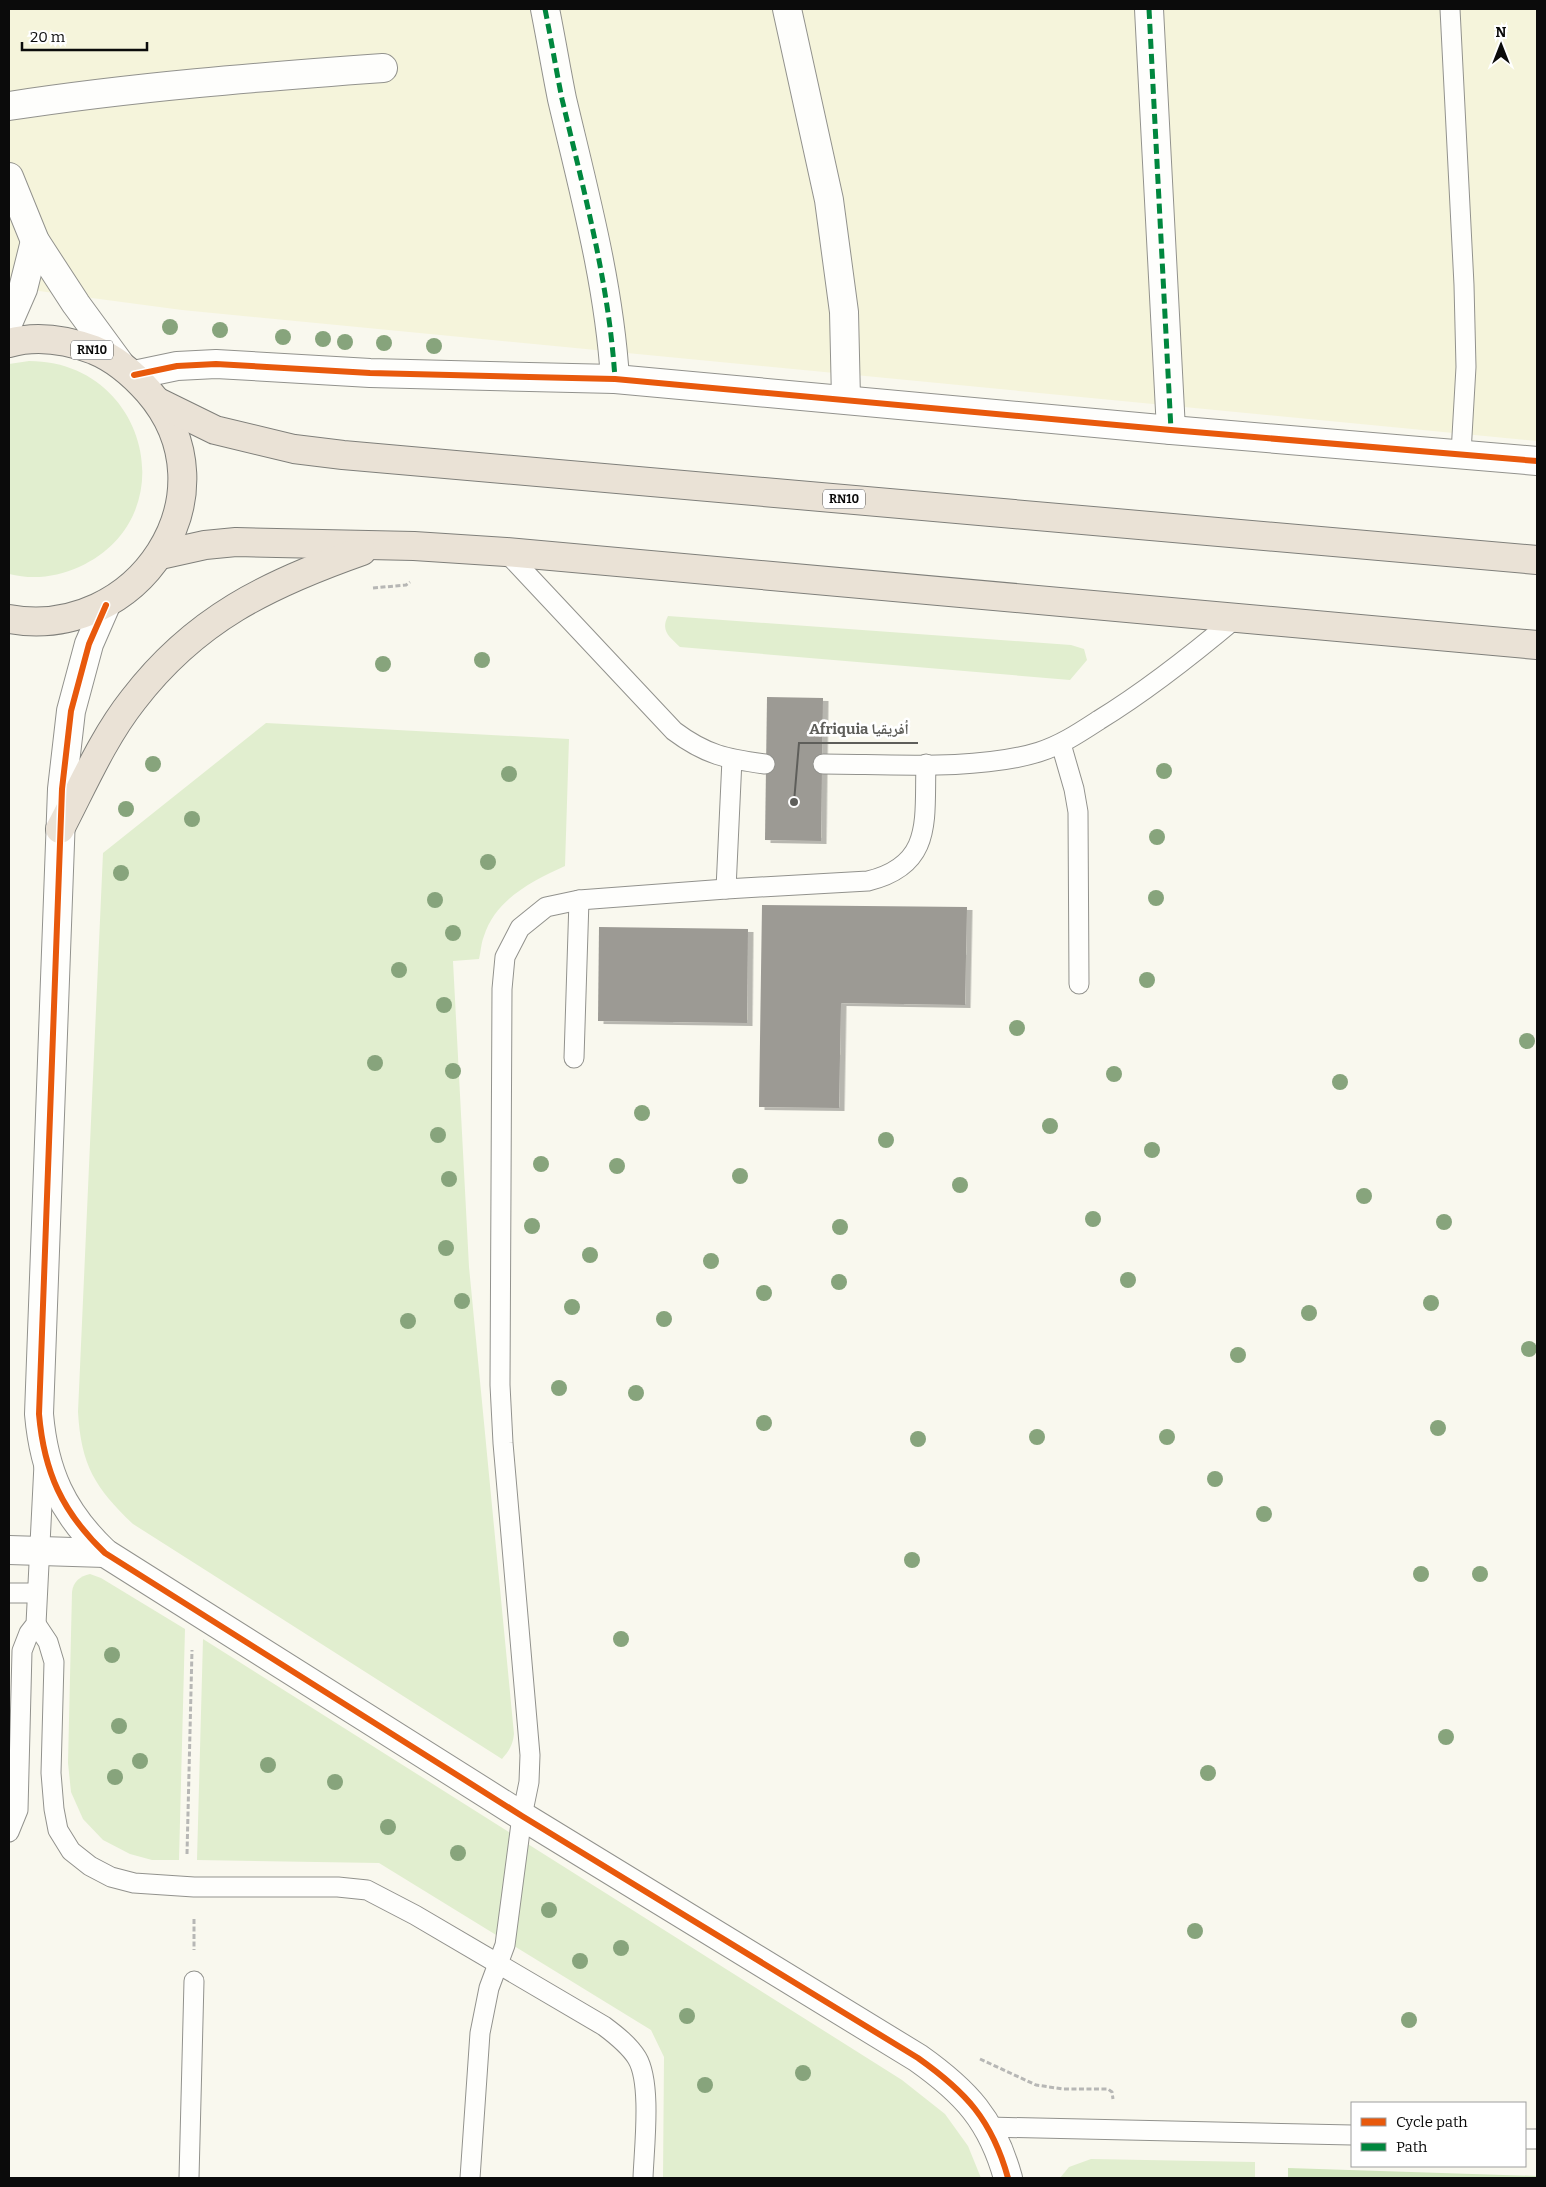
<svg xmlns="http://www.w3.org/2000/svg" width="1546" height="2187" font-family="Bitter,'Noto Naskh Arabic',serif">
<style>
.farmland{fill:#f5f4db}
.green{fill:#e1eecf}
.forest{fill:#d1e6bd}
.building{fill:#9c9a94;filter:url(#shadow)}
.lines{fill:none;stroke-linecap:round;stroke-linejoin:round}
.service-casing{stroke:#92928d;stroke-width:21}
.minor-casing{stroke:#92928d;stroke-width:30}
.trunk-casing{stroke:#7f7f7a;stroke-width:30}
.path{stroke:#b7b7b5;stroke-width:3;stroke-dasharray:5 2.5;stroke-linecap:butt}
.service{stroke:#fefefc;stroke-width:19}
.minor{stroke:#fefefc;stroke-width:28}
.trunk{stroke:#eae2d6;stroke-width:28}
.quiet{stroke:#00873e;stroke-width:5;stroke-dasharray:10 5;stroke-linecap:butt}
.cycleway-casing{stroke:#fff;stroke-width:9}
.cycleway{stroke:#e8590c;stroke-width:6}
.tree{fill:#87a47c}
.labels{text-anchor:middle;stroke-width:5;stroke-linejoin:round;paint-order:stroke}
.shield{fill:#fff;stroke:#545454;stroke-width:1}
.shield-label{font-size:12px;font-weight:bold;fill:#0b0b0b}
.leader{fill:none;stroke:#5e5e5a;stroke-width:2}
.callout-dot{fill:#5e5e5a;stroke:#fff;stroke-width:2}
.callout-label{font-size:15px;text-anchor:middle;font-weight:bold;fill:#5e5e5a;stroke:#fff;stroke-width:5;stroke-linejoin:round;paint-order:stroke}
</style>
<defs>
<filter id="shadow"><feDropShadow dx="5.5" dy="3" stdDeviation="0" flood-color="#0004"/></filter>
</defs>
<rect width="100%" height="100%" fill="#f9f8ee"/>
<polygon class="farmland" points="9,9 1537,9 1537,441 182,310 9,287"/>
<g class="green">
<path d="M29,361C148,361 187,518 79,567C57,577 33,580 9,574V364Z"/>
<path d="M668,616L1071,645L1084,649L1087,660L1070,680L680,647C670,637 660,631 668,616Z"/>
<path d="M266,723L569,739L565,866C532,881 496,899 484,936C481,943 481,951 479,959L453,961L469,1267L514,1734C513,1745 509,1751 502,1759L133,1524C95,1488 81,1465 78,1412L103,853Z"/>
<path d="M90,1574L101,1578L185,1629L179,1860H152L130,1854L103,1840L83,1819L71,1792L68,1763L72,1592C73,1582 80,1576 90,1574Z"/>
<polygon points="203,1639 902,2080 945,2114 968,2146 981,2178 663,2178 664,2057 651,2030 379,1863 197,1860"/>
<polygon points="1091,2159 1255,2162 1255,2178 1060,2178 1069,2167"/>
</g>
<polygon class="forest" points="1288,2168 1537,2176 1537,2178 1288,2178"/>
<g class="building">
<polygon points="767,697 823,698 821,841 765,840"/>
<polygon points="762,905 967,907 965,1005 841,1003 839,1108 759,1107"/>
<polygon points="599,927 748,929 747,1023 598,1021"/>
</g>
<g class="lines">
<g class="service-casing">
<g id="service">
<polyline points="1450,9 1464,285 1466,367 1461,453"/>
<path d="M506,552L674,731C706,755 727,759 765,764"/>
<polyline points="1061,744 1074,789 1078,812 1079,984"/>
<path d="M823,764C887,764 978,771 1039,752C1061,745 1079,733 1099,720C1148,690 1192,655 1236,618"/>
<polyline points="726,889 732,759"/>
<polyline points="574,1058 579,900"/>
<polyline points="9,1593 37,1593"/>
<path d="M36,1624L48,1642L54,1662L51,1773L54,1809L58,1830L71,1851L90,1866L111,1877L134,1883L194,1887H338L367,1890L415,1915L604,2026C616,2035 629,2045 637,2058C652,2083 644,2148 643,2178"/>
<polyline points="9,1832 18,1810 22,1651 29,1633 36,1624 44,1464"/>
<polyline points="988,2127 1352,2135"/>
<polyline points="1525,2139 1537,2139"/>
<polyline points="189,2178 194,1981"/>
<path d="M470,2178L480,2033L489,1988L505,1945L522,1816L529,1782L530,1755L503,1443L500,1385L502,989L505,957L520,928L546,907L579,900L726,889L868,881C934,865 924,819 926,764"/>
</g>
</g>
<g class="minor-casing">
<g id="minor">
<path d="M545,9C551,39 556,69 562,99C584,192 609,283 615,379"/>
<polyline points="787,9 829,200 844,312 846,399"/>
<polyline points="1149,9 1171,430"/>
<path d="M9,106C133,87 258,77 383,68"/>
<polyline points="9,177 35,241 76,304 120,364"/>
<polyline points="9,321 23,289 35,241"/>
<polyline points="134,375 177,366 216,364 370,373 615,379 1171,430 1537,461"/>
<path d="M106,605L89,644L71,711L62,789L39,1414C44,1472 62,1512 105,1553L522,1816L918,2058C966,2092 992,2120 1008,2178"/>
<polyline points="9,1550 105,1553"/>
</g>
</g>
<g class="trunk-casing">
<g id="trunk">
<path d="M9,343C37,335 67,340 94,350C116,359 132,373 148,391C238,494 137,642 9,619"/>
<polyline points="158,402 215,430 294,449 343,455 1537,560"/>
<polyline points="160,555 205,545 236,542 414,546 506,552 1537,645"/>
<path d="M60,829C83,785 103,738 133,700C195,619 268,584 362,551"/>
</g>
</g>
<g class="path">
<polyline points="373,588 406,585 410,582"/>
<polyline points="187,1854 192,1650"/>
<polyline points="194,1919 194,1950"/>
<polyline points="980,2059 1036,2085 1063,2089 1108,2089 1112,2092 1113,2099"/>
</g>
<use href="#service" class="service"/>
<use href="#minor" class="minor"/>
<use href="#trunk" class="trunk"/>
<g class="quiet">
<path d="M545,9C551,39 556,69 562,99C584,192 609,283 615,379"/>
<polyline points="1149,9 1171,430"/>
</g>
<g class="cycleway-casing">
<g id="cycleway">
<polyline points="134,375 177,366 216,364 370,373 615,379 1171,430 1537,461"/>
<path d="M106,605L89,644L71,711L62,789L39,1414C44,1472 62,1512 105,1553L522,1816L918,2058C966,2092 992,2120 1008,2178"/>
</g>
</g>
<use href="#cycleway" class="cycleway"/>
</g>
<g class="tree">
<circle cx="170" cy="327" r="8"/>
<circle cx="220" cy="330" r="8"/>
<circle cx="283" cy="337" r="8"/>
<circle cx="323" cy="339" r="8"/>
<circle cx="345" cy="342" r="8"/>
<circle cx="384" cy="343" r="8"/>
<circle cx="434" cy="346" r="8"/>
<circle cx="482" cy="660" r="8"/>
<circle cx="383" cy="664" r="8"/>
<circle cx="153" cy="764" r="8"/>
<circle cx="1164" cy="771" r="8"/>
<circle cx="509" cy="774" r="8"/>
<circle cx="126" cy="809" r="8"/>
<circle cx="192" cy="819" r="8"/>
<circle cx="1157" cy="837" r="8"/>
<circle cx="488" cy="862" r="8"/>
<circle cx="121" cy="873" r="8"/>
<circle cx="1156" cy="898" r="8"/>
<circle cx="435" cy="900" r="8"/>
<circle cx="453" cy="933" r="8"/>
<circle cx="399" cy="970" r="8"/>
<circle cx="1147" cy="980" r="8"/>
<circle cx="444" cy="1005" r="8"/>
<circle cx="1017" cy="1028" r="8"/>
<circle cx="1527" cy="1041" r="8"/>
<circle cx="375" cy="1063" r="8"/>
<circle cx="453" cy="1071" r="8"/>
<circle cx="1114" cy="1074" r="8"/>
<circle cx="1340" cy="1082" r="8"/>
<circle cx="642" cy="1113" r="8"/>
<circle cx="1050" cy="1126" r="8"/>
<circle cx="438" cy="1135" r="8"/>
<circle cx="886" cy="1140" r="8"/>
<circle cx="1152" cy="1150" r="8"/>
<circle cx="541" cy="1164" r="8"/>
<circle cx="617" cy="1166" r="8"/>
<circle cx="740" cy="1176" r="8"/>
<circle cx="449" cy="1179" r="8"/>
<circle cx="960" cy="1185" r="8"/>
<circle cx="1364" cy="1196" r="8"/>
<circle cx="1093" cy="1219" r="8"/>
<circle cx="1444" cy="1222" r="8"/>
<circle cx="532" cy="1226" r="8"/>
<circle cx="840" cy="1227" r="8"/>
<circle cx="446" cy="1248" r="8"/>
<circle cx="590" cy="1255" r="8"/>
<circle cx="711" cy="1261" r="8"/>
<circle cx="1128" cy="1280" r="8"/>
<circle cx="839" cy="1282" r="8"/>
<circle cx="764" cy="1293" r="8"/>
<circle cx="462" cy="1301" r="8"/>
<circle cx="1431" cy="1303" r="8"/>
<circle cx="572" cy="1307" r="8"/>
<circle cx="1309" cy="1313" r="8"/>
<circle cx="664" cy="1319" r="8"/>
<circle cx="408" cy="1321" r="8"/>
<circle cx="1529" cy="1349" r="8"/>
<circle cx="1238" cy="1355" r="8"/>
<circle cx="559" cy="1388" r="8"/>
<circle cx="636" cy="1393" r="8"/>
<circle cx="764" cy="1423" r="8"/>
<circle cx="1438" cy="1428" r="8"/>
<circle cx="1037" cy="1437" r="8"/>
<circle cx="1167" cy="1437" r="8"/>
<circle cx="918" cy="1439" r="8"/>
<circle cx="1215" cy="1479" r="8"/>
<circle cx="1264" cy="1514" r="8"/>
<circle cx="912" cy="1560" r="8"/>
<circle cx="1421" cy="1574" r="8"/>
<circle cx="1480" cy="1574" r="8"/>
<circle cx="621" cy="1639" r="8"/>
<circle cx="112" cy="1655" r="8"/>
<circle cx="119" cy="1726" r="8"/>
<circle cx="1446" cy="1737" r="8"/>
<circle cx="140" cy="1761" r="8"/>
<circle cx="268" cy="1765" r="8"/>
<circle cx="1208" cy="1773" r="8"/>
<circle cx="115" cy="1777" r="8"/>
<circle cx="335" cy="1782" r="8"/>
<circle cx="388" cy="1827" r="8"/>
<circle cx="458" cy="1853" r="8"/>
<circle cx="549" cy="1910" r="8"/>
<circle cx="1195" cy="1931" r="8"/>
<circle cx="621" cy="1948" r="8"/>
<circle cx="580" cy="1961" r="8"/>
<circle cx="687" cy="2016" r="8"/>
<circle cx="1409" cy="2020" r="8"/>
<circle cx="803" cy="2073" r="8"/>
<circle cx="705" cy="2085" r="8"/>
</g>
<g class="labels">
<g class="shield">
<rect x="71" y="340.5" width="42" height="19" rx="4"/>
<rect x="823" y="489.5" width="42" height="19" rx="4"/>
</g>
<g class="shield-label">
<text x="92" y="354">RN10</text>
<text x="844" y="503">RN10</text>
</g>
</g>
<path class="leader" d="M794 802L799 743H918"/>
<circle class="callout-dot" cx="794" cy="802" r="5"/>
<g class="callout-label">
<text x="859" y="734">Afriquia أفريقيا</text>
</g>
<rect width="1546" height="2187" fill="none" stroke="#0b0b0b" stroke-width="20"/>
<rect x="1351" y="2102" width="175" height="65" fill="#ffffff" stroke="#9d9d9d"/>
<rect x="1361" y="2118" width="25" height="8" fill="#e8590c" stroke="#9d9d9d"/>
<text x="1396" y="2127" font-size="15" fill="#0b0b0b">Cycle path</text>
<rect x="1361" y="2143" width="25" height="8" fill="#00873e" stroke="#9d9d9d"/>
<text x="1396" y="2152" font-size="15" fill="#0b0b0b">Path</text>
<g transform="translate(1501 45)" stroke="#ffffff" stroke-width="4" paint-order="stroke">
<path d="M0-4L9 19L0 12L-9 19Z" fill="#0b0b0b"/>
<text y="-8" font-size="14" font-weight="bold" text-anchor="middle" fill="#0b0b0b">N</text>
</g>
<path d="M22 42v8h125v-8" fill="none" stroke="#0b0b0b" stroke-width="2.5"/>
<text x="30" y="42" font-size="15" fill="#0b0b0b" stroke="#ffffff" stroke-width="4" paint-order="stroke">20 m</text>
</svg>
